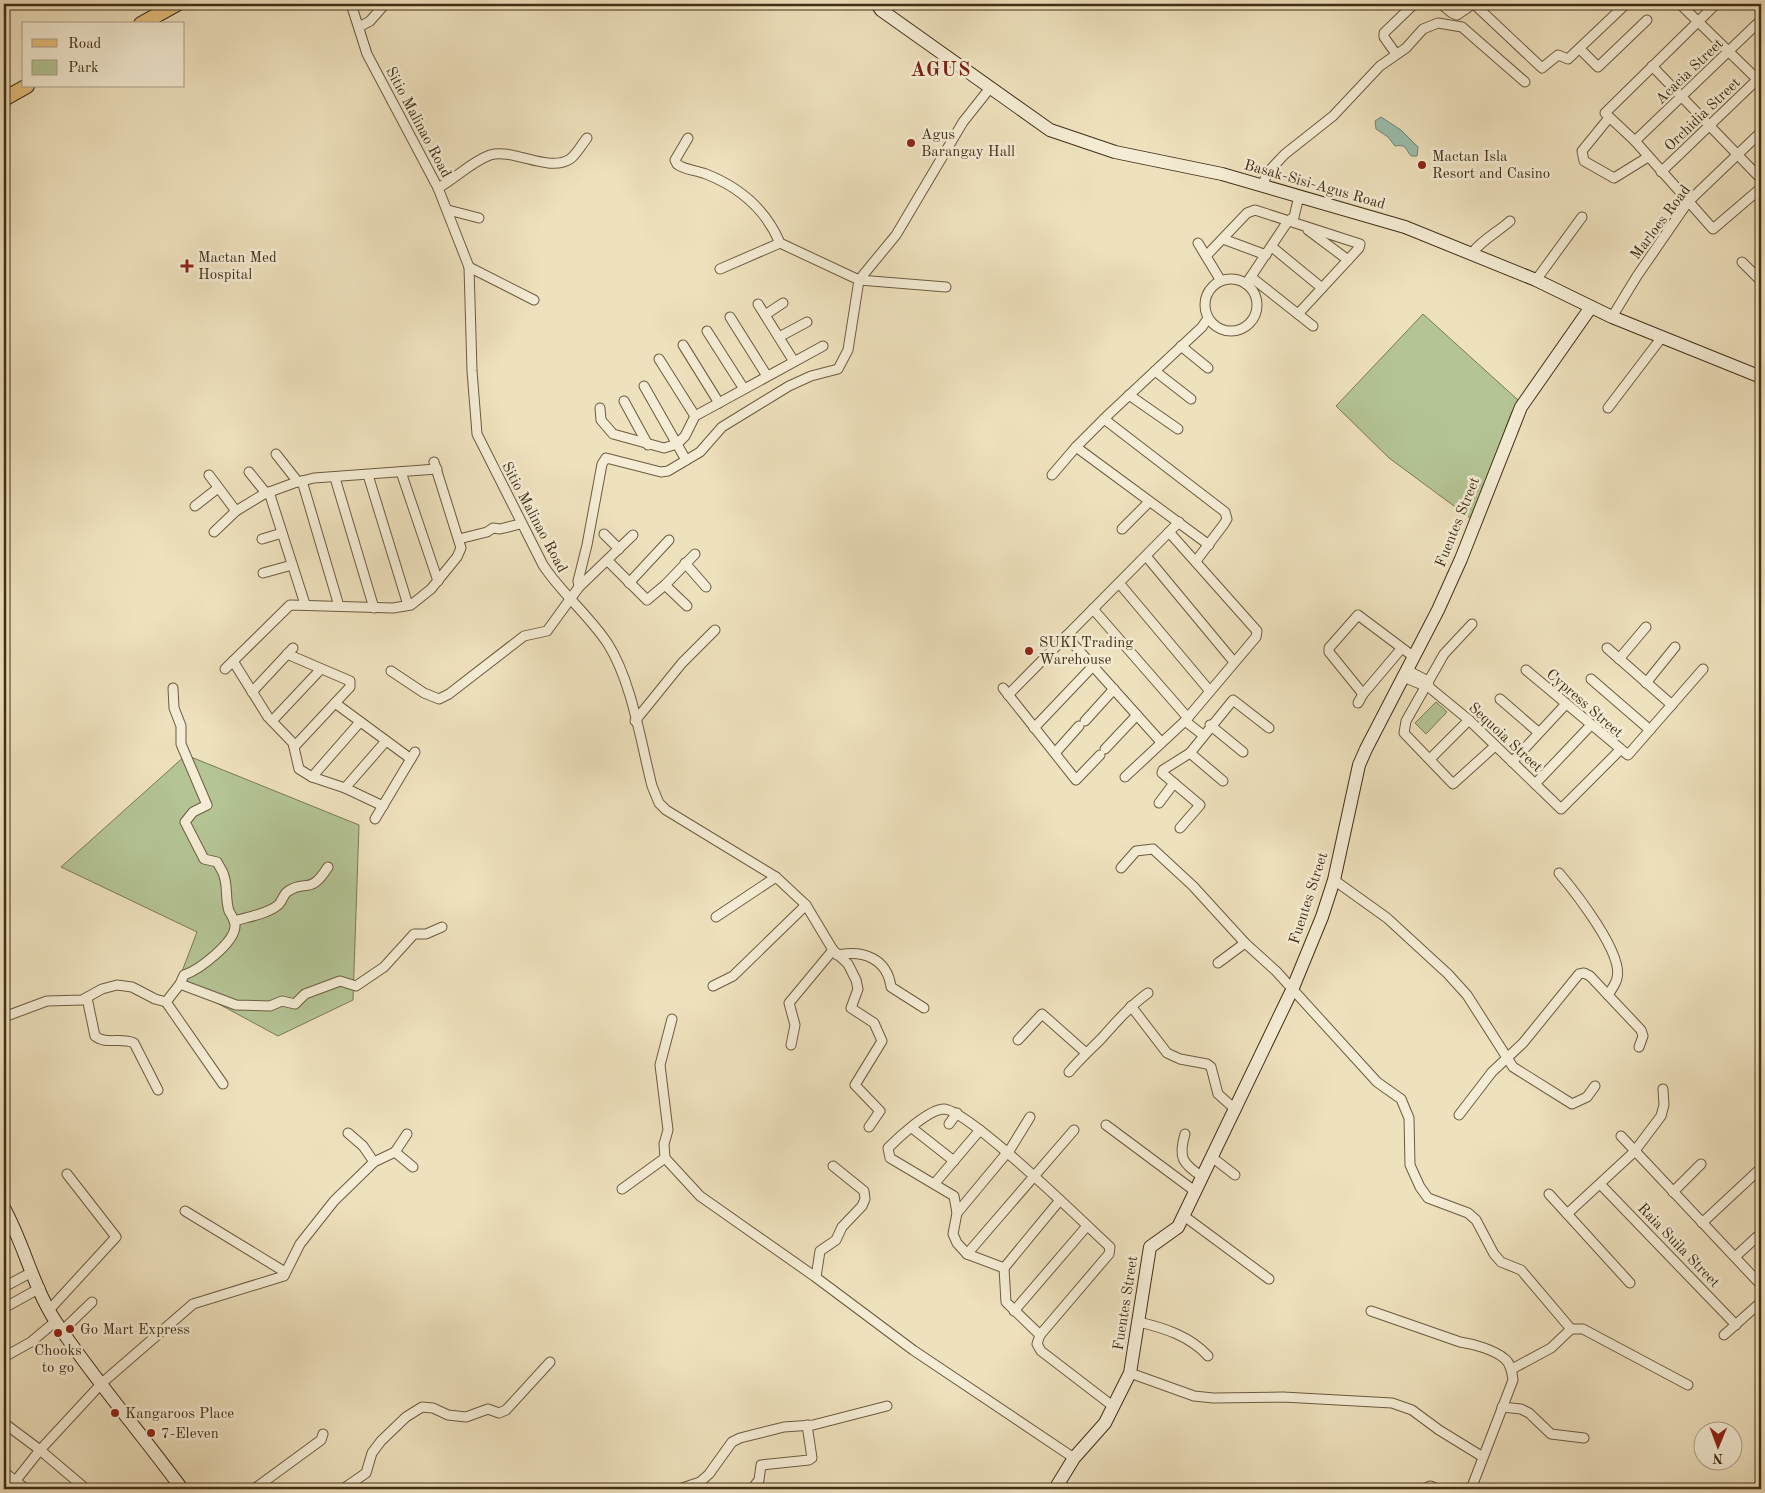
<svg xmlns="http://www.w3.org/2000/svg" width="1765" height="1493" font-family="'Old Standard TT',serif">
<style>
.green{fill:#b4c495;stroke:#7a7956}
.water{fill:#9abead;stroke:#768471}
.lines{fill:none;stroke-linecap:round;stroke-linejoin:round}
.street-casing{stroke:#6c5b40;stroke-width:11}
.secondary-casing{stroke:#412e16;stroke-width:14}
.primary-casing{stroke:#412e16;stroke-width:16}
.street{stroke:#f4ecd4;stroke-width:9}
.secondary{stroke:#f4ecd4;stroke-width:12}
.primary{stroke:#e7c07e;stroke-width:14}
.poi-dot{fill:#8f2418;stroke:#f4ecd4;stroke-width:2}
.labels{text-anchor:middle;stroke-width:5;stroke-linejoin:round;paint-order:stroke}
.street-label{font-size:15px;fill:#412e16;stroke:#f4ecd4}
.poi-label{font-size:15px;fill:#412e16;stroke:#f4ecd4;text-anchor:start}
.district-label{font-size:20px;font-weight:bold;letter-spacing:1px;fill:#7a1f14;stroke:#f4ecd4}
</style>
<rect width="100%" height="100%" fill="#eee1bd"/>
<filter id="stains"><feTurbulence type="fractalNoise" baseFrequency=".004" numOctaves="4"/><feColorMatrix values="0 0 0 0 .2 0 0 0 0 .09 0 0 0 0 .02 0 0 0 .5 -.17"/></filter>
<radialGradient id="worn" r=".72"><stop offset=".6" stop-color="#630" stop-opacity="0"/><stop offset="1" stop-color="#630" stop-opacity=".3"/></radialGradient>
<g class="green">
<polygon points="1423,314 1518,400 1510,416 1473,520 1389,458 1336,406"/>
<polygon points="1436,702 1447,712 1426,734 1415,723"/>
<polygon points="186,755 359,825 353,1000 278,1036 178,982 197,932 61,867"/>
</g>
<path class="water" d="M1381,117L1401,130L1418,147L1417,156H1411C1405,149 1407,144 1395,146L1388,137L1376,129L1375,121Z"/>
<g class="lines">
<g class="street-casing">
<g id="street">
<path d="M351,4L367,54L438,188L469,267L472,371L477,434L543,565C562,594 589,615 608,644C632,682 641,743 652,786L659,803L666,810L776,877L806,905L833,950L848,964L856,980L858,989L851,1008L874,1023L882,1041L855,1085L880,1111L869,1127"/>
<polyline points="1441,4 1452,13 1457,15 1473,4"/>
<polyline points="1474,4 1542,68 1558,55 1568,59 1626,4"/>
<polyline points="1680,4 1761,83"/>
<polyline points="1716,4 1605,113 1635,141 1713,229 1761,188"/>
<polyline points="359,27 370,21 385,4"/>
<polyline points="1580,49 1598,67 1647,20"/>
<polyline points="1396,54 1384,37 1384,33 1414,4"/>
<polyline points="1652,66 1761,179"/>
<polyline points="1608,119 1582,151 1584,161 1614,178 1648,157"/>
<path d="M688,138L675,160L677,164C684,170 696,170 706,174C739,187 766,210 780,243L859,280L946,287"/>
<polyline points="1635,141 1761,20"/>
<polyline points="1661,172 1761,76"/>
<polyline points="1262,186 1268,172 1285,154 1333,116 1380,66 1406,48 1423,29 1438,23 1462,27 1525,82"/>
<path d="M438,188C456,178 471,162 490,155C513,148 549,173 570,159C576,155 582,144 587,138"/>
<polyline points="448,210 479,218"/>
<polyline points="1308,230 1348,260"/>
<polyline points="1223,239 1266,255"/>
<polyline points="1198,243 1221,281"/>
<polyline points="1272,247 1322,288"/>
<path d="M1472,253C1483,239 1498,232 1510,221"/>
<polyline points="1206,256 1247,213 1255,210 1360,244 1359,248 1298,314"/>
<polyline points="1742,262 1761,281"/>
<polyline points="469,267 534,300"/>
<polyline points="720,269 780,243"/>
<polyline points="1251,277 1313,326"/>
<circle cx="1231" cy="305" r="26"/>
<polyline points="1536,280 1582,217"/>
<polyline points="1246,284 1288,221 1294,217 1299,196"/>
<polyline points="758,304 793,360"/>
<polyline points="765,315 783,303"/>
<polyline points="730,317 767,376"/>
<polyline points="1612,317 1637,276 1688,202 1761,132"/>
<polyline points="707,331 744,389"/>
<polyline points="779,337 807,322"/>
<polyline points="683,345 719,403"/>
<polyline points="1181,346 1208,368"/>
<polyline points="659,359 695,416"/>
<polyline points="1155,371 1191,399"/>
<polyline points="644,386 686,460"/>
<polyline points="1129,395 1178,429"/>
<polyline points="624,401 648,445"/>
<polyline points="600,408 601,420 613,434 664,448 677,444 685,436 695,416 823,346"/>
<polyline points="1608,408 1662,337"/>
<polyline points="1104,419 1225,512 1227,519 1224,524 1196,561"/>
<polyline points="1076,447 1209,545"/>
<polyline points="276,454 298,482"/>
<polyline points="249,472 266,493"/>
<polyline points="401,472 438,581"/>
<polyline points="209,475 236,511"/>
<polyline points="368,475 408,605"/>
<polyline points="1052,475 1076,447 1109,414 1202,327 1208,318"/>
<polyline points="335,478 374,608"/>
<polyline points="302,481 339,606"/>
<polyline points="269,492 305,604"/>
<polyline points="195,506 218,488"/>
<polyline points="1122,529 1149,502"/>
<polyline points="214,532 236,511 264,494 294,483 314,478 437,469"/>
<polyline points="604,534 619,549"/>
<polyline points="262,539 282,533"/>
<polyline points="459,539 487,532 493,528 500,529 520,524"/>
<polyline points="1146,556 1234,662"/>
<polyline points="608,561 647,600 665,585 695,554"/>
<polyline points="685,563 706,587"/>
<polyline points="263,573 292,565"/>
<polyline points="629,583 669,540"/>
<polyline points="1119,583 1209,690"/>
<polyline points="665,585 687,606"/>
<polyline points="579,587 578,581 587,545 602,464 606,458 661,472 668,471 700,452 722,427 789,386 811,376 838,369 848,350 859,280 896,235 963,122 990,88"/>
<polyline points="1093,609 1188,718"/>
<polyline points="1472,624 1444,654 1406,721 1404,733 1453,784 1495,746"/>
<polyline points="1066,636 1161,742"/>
<polyline points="1607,648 1672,705"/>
<polyline points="287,654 350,681 350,687 294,747"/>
<polyline points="1619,659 1646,627"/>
<polyline points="233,661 268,717 293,743 299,769 312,777 345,788 383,806"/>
<polyline points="225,669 290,605 393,608 411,605 431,589 457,557 461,548 434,462"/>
<polyline points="1407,670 1428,681 1429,686"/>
<polyline points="1526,670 1628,755 1703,669"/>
<polyline points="391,671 424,693 439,699 449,694 524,636 547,631 579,587 633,535"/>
<polyline points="1403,677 1430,688 1469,720 1561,809 1620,750"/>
<polyline points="1591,679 1650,730"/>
<polyline points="1646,683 1675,647"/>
<path d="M173,688L174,708L181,726V744L207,805L193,812L185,822L204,859L217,862C219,866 223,871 224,876C228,887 225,899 229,911C231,915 235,920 235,925C236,942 199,970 184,975L180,984"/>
<polyline points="1003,688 1076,780 1100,755"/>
<polyline points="252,692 293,648"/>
<polyline points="1363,694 1329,652 1329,648 1358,615 1414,657"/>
<polyline points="1008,695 1179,522"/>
<polyline points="1500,699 1538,732"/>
<polyline points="335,703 411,759"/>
<polyline points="1358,703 1363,694 1401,649"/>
<polyline points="272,721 321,669"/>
<polyline points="635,721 682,663 715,630"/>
<polyline points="1085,721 1114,689"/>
<polyline points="1185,721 1203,735"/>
<polyline points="1210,725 1243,752"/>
<polyline points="1034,728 1093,666"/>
<polyline points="1105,749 1137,715"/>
<polyline points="1055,753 1079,726"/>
<polyline points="1190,753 1223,781"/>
<polyline points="1430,759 1469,720"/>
<polyline points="1512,762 1566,704"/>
<polyline points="312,777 360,722"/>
<polyline points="1125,777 1185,721 1256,637 1257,631 1169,532"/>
<polyline points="1535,784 1591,725"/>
<polyline points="345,788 386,741"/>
<polyline points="1159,803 1174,783"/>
<polyline points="375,819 415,752"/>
<polyline points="1180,828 1200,805 1162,773 1163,770 1190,753 1233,700 1269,728"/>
<polyline points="1121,868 1136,851 1153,849 1193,886 1245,943 1276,971 1377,1082 1401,1099 1409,1118 1410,1165 1420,1187 1428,1198 1468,1213 1476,1220 1494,1254 1501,1262 1521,1270 1571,1329"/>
<path d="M1559,873C1575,892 1624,954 1617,978C1616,984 1611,990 1608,995"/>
<polyline points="1334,880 1387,918 1448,974 1467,995 1513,1067 1572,1104 1587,1097 1595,1086"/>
<polyline points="716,917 776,877"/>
<path d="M234,921C247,917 268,914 278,905C282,902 283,895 287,892C306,878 309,897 328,867"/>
<path d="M837,955C863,950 887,958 891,987L924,1008"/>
<polyline points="1218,963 1245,943"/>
<polyline points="713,986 733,976 806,905"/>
<path d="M87,998L95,1036C106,1045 121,1037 134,1043L158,1090"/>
<polyline points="166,1002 180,984 236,1005 270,1006 282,1001 295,1004 305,994 340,981 356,986 384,967 414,934 426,934 442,927"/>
<polyline points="1131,1006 1167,1053 1180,1059 1207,1064 1211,1067 1218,1094 1236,1110"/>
<polyline points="4,1017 47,1001 82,1000 102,989 117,985 132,987 155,999 166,1002 223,1084"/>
<polyline points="672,1019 660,1065 668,1130 664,1144 665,1158 700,1196 814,1276 913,1350 1074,1458"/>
<polyline points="1018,1040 1042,1014 1085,1052"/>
<polyline points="791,1045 795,1025 789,1003 833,950"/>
<path d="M1069,1072C1079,1060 1090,1050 1101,1039C1116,1022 1130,1006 1148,993"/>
<polyline points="1459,1115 1492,1072 1523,1043 1579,974 1584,973 1590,976 1641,1030 1643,1036 1639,1047"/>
<polyline points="949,1124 957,1113"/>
<polyline points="1106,1125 1196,1192"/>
<polyline points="912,1128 954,1161"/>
<polyline points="348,1133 363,1146 374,1162"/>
<path d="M1185,1134C1178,1157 1182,1164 1203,1177"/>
<polyline points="1621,1136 1761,1285"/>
<polyline points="395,1152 413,1167"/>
<polyline points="1213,1158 1235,1175"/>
<polyline points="935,1183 980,1130"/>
<polyline points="1601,1185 1736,1325"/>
<polyline points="622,1189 665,1158"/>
<polyline points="1673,1192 1701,1164"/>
<polyline points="1549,1194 1630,1283"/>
<polyline points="185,1211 285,1272"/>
<polyline points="957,1213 1011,1148 1030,1117"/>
<polyline points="1567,1214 1634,1152 1661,1116 1664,1105 1663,1089"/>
<polyline points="1184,1216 1269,1279"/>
<polyline points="1702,1223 1761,1168"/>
<polyline points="967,1254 1074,1130"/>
<polyline points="1735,1257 1761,1233"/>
<polyline points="1004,1268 1060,1200"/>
<polyline points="816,1277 820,1251 836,1240 842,1227 862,1206 865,1199 864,1191 833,1166"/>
<polyline points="4,1287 32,1272"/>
<polyline points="4,1308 40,1288"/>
<polyline points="50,1309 116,1237 67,1174"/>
<polyline points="1014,1311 1087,1226"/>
<path d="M1371,1311L1460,1342C1474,1344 1495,1350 1505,1359C1511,1364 1512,1373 1513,1380L1471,1489"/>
<path d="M1139,1322C1164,1328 1190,1336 1208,1356"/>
<polyline points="63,1330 92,1302"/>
<path d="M1040,1335L1006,1302L1004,1268L967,1254L957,1243L953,1234L957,1213L954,1196L890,1158L888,1148C899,1137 929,1109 944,1109C969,1110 1085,1224 1110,1247L1109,1254L1040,1335L1037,1344L1041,1351L1114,1407"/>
<polyline points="1724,1335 1761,1302"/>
<polyline points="4,1357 31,1342 56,1321"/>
<polyline points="1512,1369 1551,1348 1571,1329 1583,1329 1688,1385"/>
<polyline points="1130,1373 1194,1396 1213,1398 1283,1397 1392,1403 1412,1410 1439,1430 1483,1457"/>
<polyline points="1502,1407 1521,1409 1529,1413 1551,1434 1584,1438"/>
<polyline points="4,1423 40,1450 86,1489"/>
<polyline points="4,1472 26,1489"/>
<polyline points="9,1489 40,1450 102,1383 193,1304 284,1276 300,1244 334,1201 374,1162 395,1152 407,1134"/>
<polyline points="254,1489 321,1440 323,1434"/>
<polyline points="343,1489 366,1473 372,1453 381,1441 406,1417 422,1407 433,1408 448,1415 466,1417 488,1409 499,1413 506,1410 550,1362"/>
<polyline points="679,1489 700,1482 709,1474 732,1442 740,1438 784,1427 813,1425 887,1406"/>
<polyline points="752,1489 759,1480 761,1465 809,1460 812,1458 807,1425"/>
<polyline points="1424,1489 1430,1486 1438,1489"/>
</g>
</g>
<g class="secondary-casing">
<g id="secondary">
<polyline points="877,4 881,10 1050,130 1115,152 1222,174 1405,227 1536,280 1612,317 1761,377"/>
<path d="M4,1208C24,1244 33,1287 56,1322C94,1379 141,1433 182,1489"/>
<polyline points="1055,1489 1074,1458 1105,1423 1130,1373 1150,1247 1178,1227 1292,990 1322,917 1334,880 1359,765 1366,749 1438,610 1461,559 1521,407 1591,307"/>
</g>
</g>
<g class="primary-casing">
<g id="primary">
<polyline points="141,24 177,4"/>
<polyline points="4,99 27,86"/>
</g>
</g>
<use href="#street" class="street"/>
<use href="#secondary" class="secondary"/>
<use href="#primary" class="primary"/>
</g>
<g class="poi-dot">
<circle cx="911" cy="143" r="5"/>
<circle cx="1422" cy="165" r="5"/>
<path d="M184.5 258.5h5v5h5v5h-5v5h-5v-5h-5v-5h5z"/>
<circle cx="1029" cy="651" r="5"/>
<circle cx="70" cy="1329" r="5"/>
<circle cx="58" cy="1333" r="5"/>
<circle cx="115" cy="1413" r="5"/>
<circle cx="151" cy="1433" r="5"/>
</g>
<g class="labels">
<g class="street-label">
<text transform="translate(1689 71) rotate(-44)" y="5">Acacia Street</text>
<text transform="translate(1702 114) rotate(-44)" y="5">Orchidia Street</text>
<text transform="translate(419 122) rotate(62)" y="5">Sitio Malinao Road</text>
<text transform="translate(1315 184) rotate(16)" y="5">Basak-Sisi-Agus Road</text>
<text transform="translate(1660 222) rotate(-53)" y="5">Marloes Road</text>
<text transform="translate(535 517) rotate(62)" y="5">Sitio Malinao Road</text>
<text transform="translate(1457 522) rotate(-68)" y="5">Fuentes Street</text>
<text transform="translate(1585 703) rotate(41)" y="5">Cypress Street</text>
<text transform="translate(1506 737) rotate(43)" y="5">Sequoia Street</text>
<text transform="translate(1308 898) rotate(-72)" y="5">Fuentes Street</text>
<text transform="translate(1679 1245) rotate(46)" y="5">Raia Suila Street</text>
<text transform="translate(1125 1303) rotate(-81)" y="5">Fuentes Street</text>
</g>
<g class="poi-label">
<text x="921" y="139">Agus<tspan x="921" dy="17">Barangay Hall</tspan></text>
<text x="1432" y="161">Mactan Isla<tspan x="1432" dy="17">Resort and Casino</tspan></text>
<text x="198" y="262">Mactan Med<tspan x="198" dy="17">Hospital</tspan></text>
<text x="1039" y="647">SUKI Trading<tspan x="1039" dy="17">Warehouse</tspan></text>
<text x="80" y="1334">Go Mart Express</text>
<text x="58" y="1355" text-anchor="middle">Chooks<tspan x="58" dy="17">to go</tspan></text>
<text x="125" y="1418">Kangaroos Place</text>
<text x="161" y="1438">7-Eleven</text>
</g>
<g class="district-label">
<text x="941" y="76">AGUS</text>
</g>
</g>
<rect width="1765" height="1493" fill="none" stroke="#eee1bd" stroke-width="20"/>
<rect x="5" y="5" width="1755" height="1483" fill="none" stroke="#412e16" stroke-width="2.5"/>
<rect x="10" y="10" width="1745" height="1473" fill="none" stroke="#412e16"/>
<rect x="22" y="22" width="162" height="65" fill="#f4ecd4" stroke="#aca088"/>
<rect x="32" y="39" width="25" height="8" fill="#e7c07e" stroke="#aca088"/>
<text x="68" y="48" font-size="15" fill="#412e16">Road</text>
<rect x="32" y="60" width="25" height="15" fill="#b4c495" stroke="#aca088"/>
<text x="68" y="72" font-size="15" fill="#412e16">Park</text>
<g transform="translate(1718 1446) rotate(181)"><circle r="24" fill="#f4ecd4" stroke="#aca088"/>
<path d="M0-4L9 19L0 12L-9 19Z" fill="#8f2418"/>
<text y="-8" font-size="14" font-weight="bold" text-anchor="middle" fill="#412e16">N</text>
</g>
<rect width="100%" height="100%" filter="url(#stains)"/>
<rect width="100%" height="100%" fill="url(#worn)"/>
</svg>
